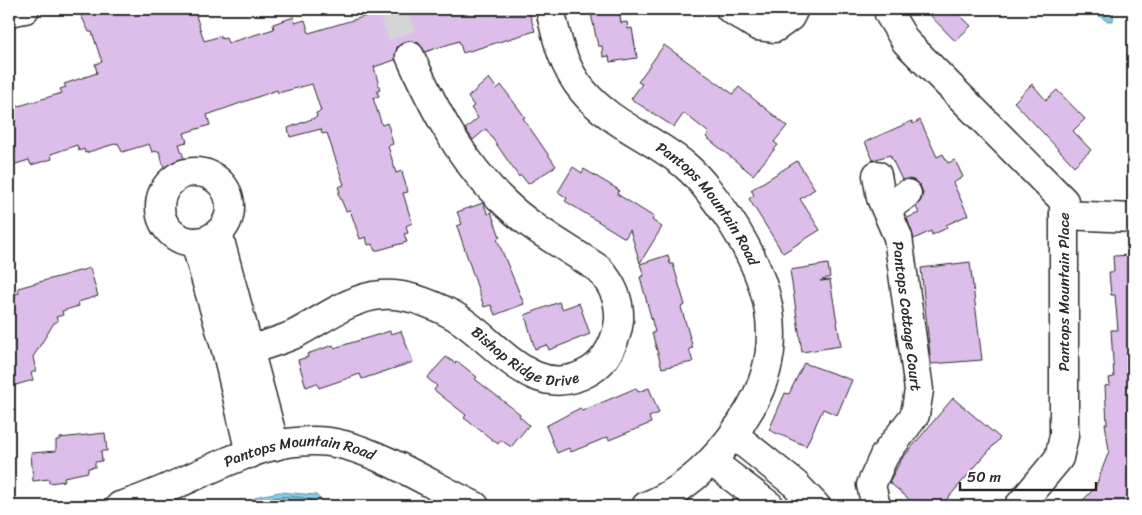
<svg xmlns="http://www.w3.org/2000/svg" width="1142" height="515" font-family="Sriracha,sans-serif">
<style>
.water{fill:#85cde5;stroke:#618c9b}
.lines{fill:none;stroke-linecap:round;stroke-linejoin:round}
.shore{stroke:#4f6c75;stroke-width:1}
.building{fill:#ddbdea;stroke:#2b2b2b}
.minor-tunnel{stroke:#d5d5d5;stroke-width:28;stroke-dasharray:28 14;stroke-linecap:butt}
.minor-casing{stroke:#2b2b2b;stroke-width:31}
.minor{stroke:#fff;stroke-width:28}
.labels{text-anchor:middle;stroke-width:4.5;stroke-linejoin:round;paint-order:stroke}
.street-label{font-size:15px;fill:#2b2b2b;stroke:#fff}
</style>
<rect width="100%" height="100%" fill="#fff"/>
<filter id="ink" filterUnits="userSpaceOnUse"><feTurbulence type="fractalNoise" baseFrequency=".02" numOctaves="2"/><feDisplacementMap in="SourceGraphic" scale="10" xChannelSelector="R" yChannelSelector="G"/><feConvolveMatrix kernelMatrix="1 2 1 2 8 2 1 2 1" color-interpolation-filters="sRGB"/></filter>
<g filter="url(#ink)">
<g class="water">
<polygon points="1089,9 1114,9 1113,21 1107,21"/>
<polygon points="279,492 316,495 328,506 239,506 259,496"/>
</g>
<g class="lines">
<path class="shore" d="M248,506C267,495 305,492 322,506"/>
</g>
<g class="building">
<polygon points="78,9 194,9 204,41 221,36 221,39 226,38 228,43 274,29 273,24 294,17 295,23 305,20 309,33 390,9 528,9 535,31 463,53 459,41 425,52 419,43 412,41 404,42 397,47 395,60 374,67 380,90 377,91 379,96 373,98 382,125 387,123 389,128 393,144 388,146 396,173 402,171 403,176 408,192 403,193 412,223 406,226 408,233 404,234 407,242 375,251 372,244 368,245 366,237 360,239 350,210 346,211 338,193 340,192 338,187 344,185 327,133 322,134 321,129 290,137 288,128 317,117 316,113 321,111 312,84 278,93 277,90 207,115 210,125 184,133 187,142 179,144 187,167 166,174 159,151 152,152 149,144 122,152 118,143 85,153 84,149 79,151 77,145 51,154 52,159 31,165 29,160 9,166 9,109 62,93 60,89 66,87 64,84 97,73 95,64 102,62 92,32 89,32"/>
<polygon points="590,9 619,9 621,23 627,22 628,29 632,28 637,58 610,62 609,56 603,57 602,46 598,46"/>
<polygon points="924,9 954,9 971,26 955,41"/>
<polygon points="664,45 733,94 739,87 787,126 774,142 778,145 753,175 706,137 709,133 684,113 674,127 631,99 642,84 638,82"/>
<polygon points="489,78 497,89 501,85 525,117 523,118 556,166 528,184 521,175 519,177 486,129 473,140 465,129 478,118 471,108 474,106 468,97"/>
<polygon points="1032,84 1046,100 1057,90 1085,119 1073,131 1091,150 1074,166 1014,102"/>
<polygon points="920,120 937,157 943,154 948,163 955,160 963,177 953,183 968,215 946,225 947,228 932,235 931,231 914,239 907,218 919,213 916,207 921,200 923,193 920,185 913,180 902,180 890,155 873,160 865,142 912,121 913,124"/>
<polygon points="797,161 815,189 800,199 820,230 783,253 749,199 754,195 751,190"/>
<polygon points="573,167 582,173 584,169 619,190 617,194 654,217 652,220 662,227 640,263 630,230 625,238 565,201 567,198 558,192"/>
<polygon points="483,203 488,214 491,212 500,237 497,239 524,304 495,315 491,305 484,307 457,226 462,224 457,212"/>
<polygon points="668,255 670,264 673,264 685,305 681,307 693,348 689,349 693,362 662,368 652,333 655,332 640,277 644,276 640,264"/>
<polygon points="1133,255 1133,506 1077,506 1095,488 1109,451 1105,423 1107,424 1105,386 1110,385 1109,378 1114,377 1111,330 1118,330 1115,295 1111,295 1109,272 1114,272 1113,256"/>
<polygon points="970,262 982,360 931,364 921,268"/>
<polygon points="828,264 830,277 820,281 830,280 841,346 802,352 790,270"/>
<polygon points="90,268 98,296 78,302 79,306 62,311 63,315 56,317 58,321 54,323 33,357 36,371 31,373 33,380 9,387 9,296 19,293 18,288"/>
<polygon points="559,302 562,309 579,303 590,334 549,350 547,345 535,349 525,315"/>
<polygon points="390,331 391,334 401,331 413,362 362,379 360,374 319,388 317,383 306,387 298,360 308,357 307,354 333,345 334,348"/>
<polygon points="446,357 455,363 457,361 477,377 475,379 520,414 519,416 529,425 511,447 501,440 498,444 464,418 466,415 434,390 437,386 427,378"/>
<polygon points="804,363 852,380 837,415 823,409 806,446 769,430 785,393 789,394"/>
<polygon points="636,388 638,392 649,388 659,413 649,417 651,423 609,440 608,437 571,452 569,448 557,453 546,426 580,408 582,411"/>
<polygon points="953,398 1000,438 941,506 917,506 889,482 901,460"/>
<polygon points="105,433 107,451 101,451 102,461 95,462 95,467 88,468 88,472 64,477 65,481 49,483 49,479 33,481 31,453 56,451 56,440 60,440 60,438"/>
</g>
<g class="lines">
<polyline class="minor-tunnel" points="392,9 410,56"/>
<g class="minor-casing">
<g id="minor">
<path id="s1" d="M550,9C557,40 563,67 583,91C611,125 655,139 687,167C702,180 716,200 728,217C768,277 789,340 751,407C727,449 692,488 646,506"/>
<polyline points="730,9 757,26 775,28 790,17 794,9"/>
<polyline points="9,12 25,9"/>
<polyline points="889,14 906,42 1064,201 1064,436 1059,458 1019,506"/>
<circle cx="195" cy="207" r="35"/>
<polyline points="886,209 907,194"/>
<polyline points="1064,215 1133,218"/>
<polyline points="218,233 275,446"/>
<polyline points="195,242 228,357 250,454"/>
<path id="s2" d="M228,357C250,349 272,344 293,335C321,321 350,297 382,295C406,293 430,303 451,314C495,337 532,406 590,371C607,361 617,339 619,320C620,299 612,284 599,269C568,248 532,229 505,203C462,163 434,109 410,56"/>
<polyline points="734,435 795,484 816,506"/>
<polyline points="711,461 770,506"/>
<path id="s3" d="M120,506C192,486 266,425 344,445C387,456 434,487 475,506"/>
<polyline points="876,506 871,485 884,456 915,415 919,390 898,237 881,198 877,175"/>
</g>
</g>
<use href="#minor" class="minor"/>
</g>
</g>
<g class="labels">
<g class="street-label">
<text dy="5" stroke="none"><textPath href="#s1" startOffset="260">Pantops Mountain Road</textPath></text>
<text transform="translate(1064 292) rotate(-90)" y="5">Pantops Mountain Place</text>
<text transform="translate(907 316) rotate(83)" y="5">Pantops Cottage Court</text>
<text dy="5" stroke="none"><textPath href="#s2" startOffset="328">Bishop Ridge Drive</textPath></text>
<text dy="5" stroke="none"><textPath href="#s3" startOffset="191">Pantops Mountain Road</textPath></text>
</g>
</g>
<rect width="1142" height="515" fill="none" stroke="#fff" stroke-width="30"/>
<rect x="15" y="15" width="1112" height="485" fill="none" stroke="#2b2b2b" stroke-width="2" filter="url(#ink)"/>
<path d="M960 482v8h136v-8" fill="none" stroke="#2b2b2b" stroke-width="2.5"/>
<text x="967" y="482" font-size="15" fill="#2b2b2b" stroke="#ffffff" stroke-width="4" paint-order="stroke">50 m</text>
</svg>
